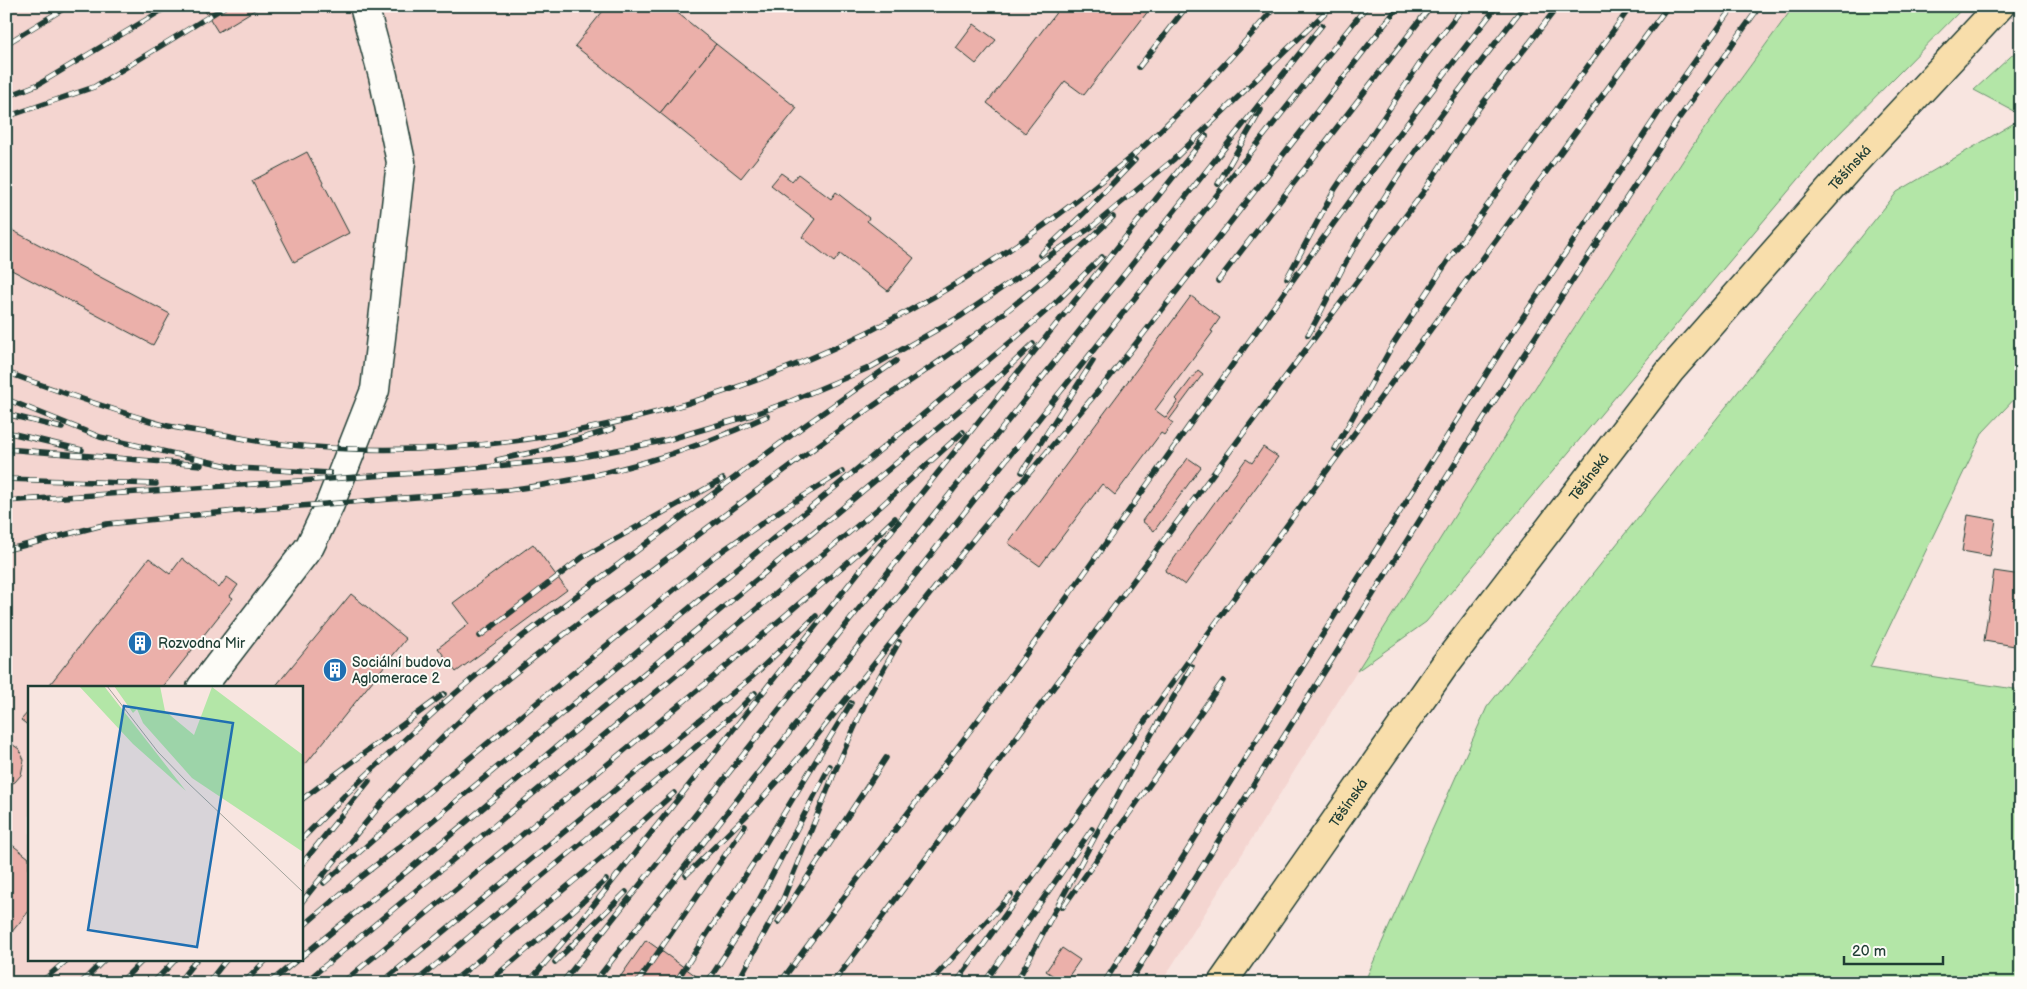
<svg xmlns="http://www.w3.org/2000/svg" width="2027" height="989" font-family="'Balsamiq Sans',sans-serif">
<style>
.built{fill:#f4d5d0;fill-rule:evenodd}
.green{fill:#b3e6a7;stroke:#69926e}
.building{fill:#ebb0aa;stroke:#1f3d34}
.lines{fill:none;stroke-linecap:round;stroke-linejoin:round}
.minor-casing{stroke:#1f3d34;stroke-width:31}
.major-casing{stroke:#1f3d34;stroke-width:31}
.minor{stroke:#fdfcf7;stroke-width:28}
.major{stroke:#f8deab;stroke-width:28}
.rail-casing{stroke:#1f3d34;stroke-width:5.5}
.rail{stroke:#fdfcf7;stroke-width:4;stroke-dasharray:11;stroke-linecap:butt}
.labels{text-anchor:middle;stroke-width:4;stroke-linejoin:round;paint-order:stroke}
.street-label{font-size:14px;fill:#1f3d34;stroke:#fdfcf7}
.poi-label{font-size:14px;fill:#1f3d34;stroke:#fdfcf7;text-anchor:start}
.inset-road{fill:none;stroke:#a1a29b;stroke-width:1}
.view{fill:#1f6fb2;fill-opacity:0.15;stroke:#1f6fb2;stroke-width:2.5}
.inset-edge{fill:none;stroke:#1f3d34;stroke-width:2.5}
</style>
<rect width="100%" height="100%" fill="#f8e5e0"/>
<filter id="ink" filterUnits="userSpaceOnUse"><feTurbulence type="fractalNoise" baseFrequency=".02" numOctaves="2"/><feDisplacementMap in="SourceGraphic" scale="10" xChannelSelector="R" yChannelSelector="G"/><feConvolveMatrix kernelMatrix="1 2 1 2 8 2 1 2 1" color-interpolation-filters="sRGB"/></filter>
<g filter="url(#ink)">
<path class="built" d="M6,6H1794L1699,136L1542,377L1161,983H6ZM29,688H301V960H29Z"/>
<g class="green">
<polygon points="1794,6 1965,6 1824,149 1426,622 1357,671 1542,377 1699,136"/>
<polygon points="2021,47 2021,115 1974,90"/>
<polygon points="2021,119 2021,392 1983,432 1870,667 2021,690 2021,983 1364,983 1487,707 1897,192"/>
</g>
<g class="building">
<polygon points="202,6 261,6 218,32"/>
<polygon points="607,6 669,6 716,44 660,113 575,46"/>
<polygon points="1061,6 1152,6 1084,95 1065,81 1025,133 987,103"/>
<polygon points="974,24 996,40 976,64 956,48"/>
<polygon points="716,44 797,108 741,178 660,113"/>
<polygon points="307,152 349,233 294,262 252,181"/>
<polygon points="781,173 792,181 798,174 831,199 836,192 869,218 867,221 914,258 888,291 840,254 834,262 802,237 815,219 771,185"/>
<polygon points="6,227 170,314 153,345 6,267"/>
<polygon points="1191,296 1220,318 1211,331 1213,332 1155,410 1166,418 1178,401 1176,399 1198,370 1203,374 1169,420 1173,423 1164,435 1161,433 1115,495 1102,484 1040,566 1008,543"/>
<polygon points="1263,447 1278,457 1185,585 1165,571 1246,459 1252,463"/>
<polygon points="1188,458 1201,467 1154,531 1142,521"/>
<polygon points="1968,515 1996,520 1990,556 1962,551"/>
<polygon points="533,544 567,590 456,672 438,648 469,624 453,603"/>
<polygon points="149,558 170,574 182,558 219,588 227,577 238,585 230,596 233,598 162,688 47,688"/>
<polygon points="1994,571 2021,575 2021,647 1984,641"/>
<polygon points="351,594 406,639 301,770 301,688 274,688"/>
<polygon points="29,711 29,726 21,720"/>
<polygon points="6,740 19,749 24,760 21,775 15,782 6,786"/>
<polygon points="6,840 29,858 29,911 6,939"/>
<polygon points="646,940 706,983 616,983"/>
<polygon points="1062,948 1080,960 1064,983 1046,971"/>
</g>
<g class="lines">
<g class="minor-casing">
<polyline id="minor" points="201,688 310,546 330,504 375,390 401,162 383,76 364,6"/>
</g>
<g class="major-casing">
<g id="major">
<path id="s1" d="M1222,983L1444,666L1670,371L1848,169L2000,6"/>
</g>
</g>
<use href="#minor" class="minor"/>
<use href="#major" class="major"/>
<g class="rail-casing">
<g id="rail">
<polyline points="11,41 68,6"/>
<polyline points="1139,67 1187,6"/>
<polyline points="6,97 39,84 169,6"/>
<polyline points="6,117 94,87 226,6"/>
<polyline points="1218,184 1261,110"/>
<polyline points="1040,255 1085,212 1135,160"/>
<polyline points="1287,278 1335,189 1423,59 1464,6"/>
<polyline points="1218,281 1431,6"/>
<path d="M1308,335C1324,308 1336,279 1352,251C1401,164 1463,85 1524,6"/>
<path d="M6,372C46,387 87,401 128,414C141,418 155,423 168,426C187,430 206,432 225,435C243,438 262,443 281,444C570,475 864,371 1089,191C1107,176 1126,162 1144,146C1191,102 1234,55 1276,6"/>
<polyline points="6,399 100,437 237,468 330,473"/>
<polyline points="6,414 62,428"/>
<polyline points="6,432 82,450"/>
<polyline points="6,449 201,465"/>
<polyline points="1335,449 1392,346 1451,256 1631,6"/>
<polyline points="497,460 539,451 613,429"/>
<polyline points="1022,472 1093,361"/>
<polyline points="6,479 156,484"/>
<polyline points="6,501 446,471 577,458 667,440 752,415 791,401 871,367 961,316 1093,226 1173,160 1332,6"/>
<path d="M6,550L107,524L236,511L508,490C598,479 684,455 767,416"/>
<polyline points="480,636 583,557 723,479"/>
<polyline points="301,800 444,694"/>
<polyline points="301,840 345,795 444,703 520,638 797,431 896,361"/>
<polyline points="301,865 369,781"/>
<polyline points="686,875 754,808 803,753 977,535 1109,378 1399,6"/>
<polyline points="324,883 420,799 715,556 781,510 842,472"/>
<path d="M301,903C359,830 416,757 487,696C540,651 597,610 653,569C725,515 796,460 869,409C901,386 935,366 966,342C1018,304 1067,262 1113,217"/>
<polyline points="1063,907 1223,681"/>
<polyline points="778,922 886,758"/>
<polyline points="301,928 358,879 419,832 1014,339 1053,305 1102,257"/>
<polyline points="301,957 411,868 991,384 1033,344"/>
<polyline points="555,962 626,892"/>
<polyline points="40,983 67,960"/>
<polyline points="81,983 104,960"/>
<polyline points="120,983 143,960"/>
<polyline points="153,983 175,960"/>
<polyline points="178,983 196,960"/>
<polyline points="208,983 226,960"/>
<polyline points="244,983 266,960"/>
<polyline points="269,983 297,960"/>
<polyline points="304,983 880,507 963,432"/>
<polyline points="342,983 705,684 862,550 895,518"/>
<polyline points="381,983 753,676 816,616"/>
<polyline points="414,983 663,775 736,712 755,693"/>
<polyline points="451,983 610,851 674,793"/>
<polyline points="487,983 575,909 606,880"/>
<polyline points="528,983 580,922 1206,136"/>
<polyline points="562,983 1322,25"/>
<polyline points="594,983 793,728 1367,6"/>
<polyline points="637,983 745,826"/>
<polyline points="675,983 756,859 851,703"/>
<polyline points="707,983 752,913 830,766"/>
<polyline points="737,983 783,899 836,769 867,699 899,642"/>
<path d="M780,983C853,883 930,786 1003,686C1168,460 1324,227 1497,6"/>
<polyline points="833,983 1422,194 1476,112 1558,6"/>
<polyline points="929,983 1011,895"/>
<polyline points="956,983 1246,581 1668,6"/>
<polyline points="984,983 1092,829"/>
<polyline points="1016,983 1138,757 1192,666"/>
<polyline points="1104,983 1507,341 1663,106 1734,6"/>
<polyline points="1129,983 1519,362 1677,121 1760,6"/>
</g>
</g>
<use href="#rail" class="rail"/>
</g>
</g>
<defs>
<g id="building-disc" transform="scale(1.25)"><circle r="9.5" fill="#1f6fb2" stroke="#fdfcf7"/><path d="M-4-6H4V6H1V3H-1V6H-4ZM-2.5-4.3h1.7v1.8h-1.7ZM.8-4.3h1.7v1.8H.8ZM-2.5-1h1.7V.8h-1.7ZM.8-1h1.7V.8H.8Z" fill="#fff"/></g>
</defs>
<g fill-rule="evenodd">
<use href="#building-disc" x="140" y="643"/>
<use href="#building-disc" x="335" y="670"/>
</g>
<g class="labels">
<g class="street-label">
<text dy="5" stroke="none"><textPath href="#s1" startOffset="1030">Těšínská</textPath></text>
<text dy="5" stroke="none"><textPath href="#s1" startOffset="625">Těšínská</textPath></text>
<text dy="5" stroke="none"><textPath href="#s1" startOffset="220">Těšínská</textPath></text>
</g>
<g class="poi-label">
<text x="158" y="648">Rozvodna Mir</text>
<text x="352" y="667">Sociální budova<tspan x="352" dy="16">Aglomerace 2</tspan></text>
</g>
</g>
<g transform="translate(28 686)">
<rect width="275" height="275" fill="#f8e5e0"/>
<path d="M51,0H76L158,105L105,58ZM86,0H132L137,25L166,49L184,1L275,69V166L164,92L115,37L109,23L105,27Z" fill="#b3e6a7"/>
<path class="inset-road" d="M79,0L130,66L159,96L275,206"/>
<path class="view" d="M96,20L205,37L169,261L60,244Z"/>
<rect width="275" height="275" class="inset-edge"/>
</g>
<rect width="2027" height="989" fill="none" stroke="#fdfcf7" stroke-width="25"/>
<rect x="12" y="12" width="2002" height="964" fill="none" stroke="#1f3d34" stroke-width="2" filter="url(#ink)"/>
<path d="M1844 956v8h99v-8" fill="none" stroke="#1f3d34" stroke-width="2.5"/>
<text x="1852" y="956" font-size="15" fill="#1f3d34" stroke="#fdfcf7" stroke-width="4" paint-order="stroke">20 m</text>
</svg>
